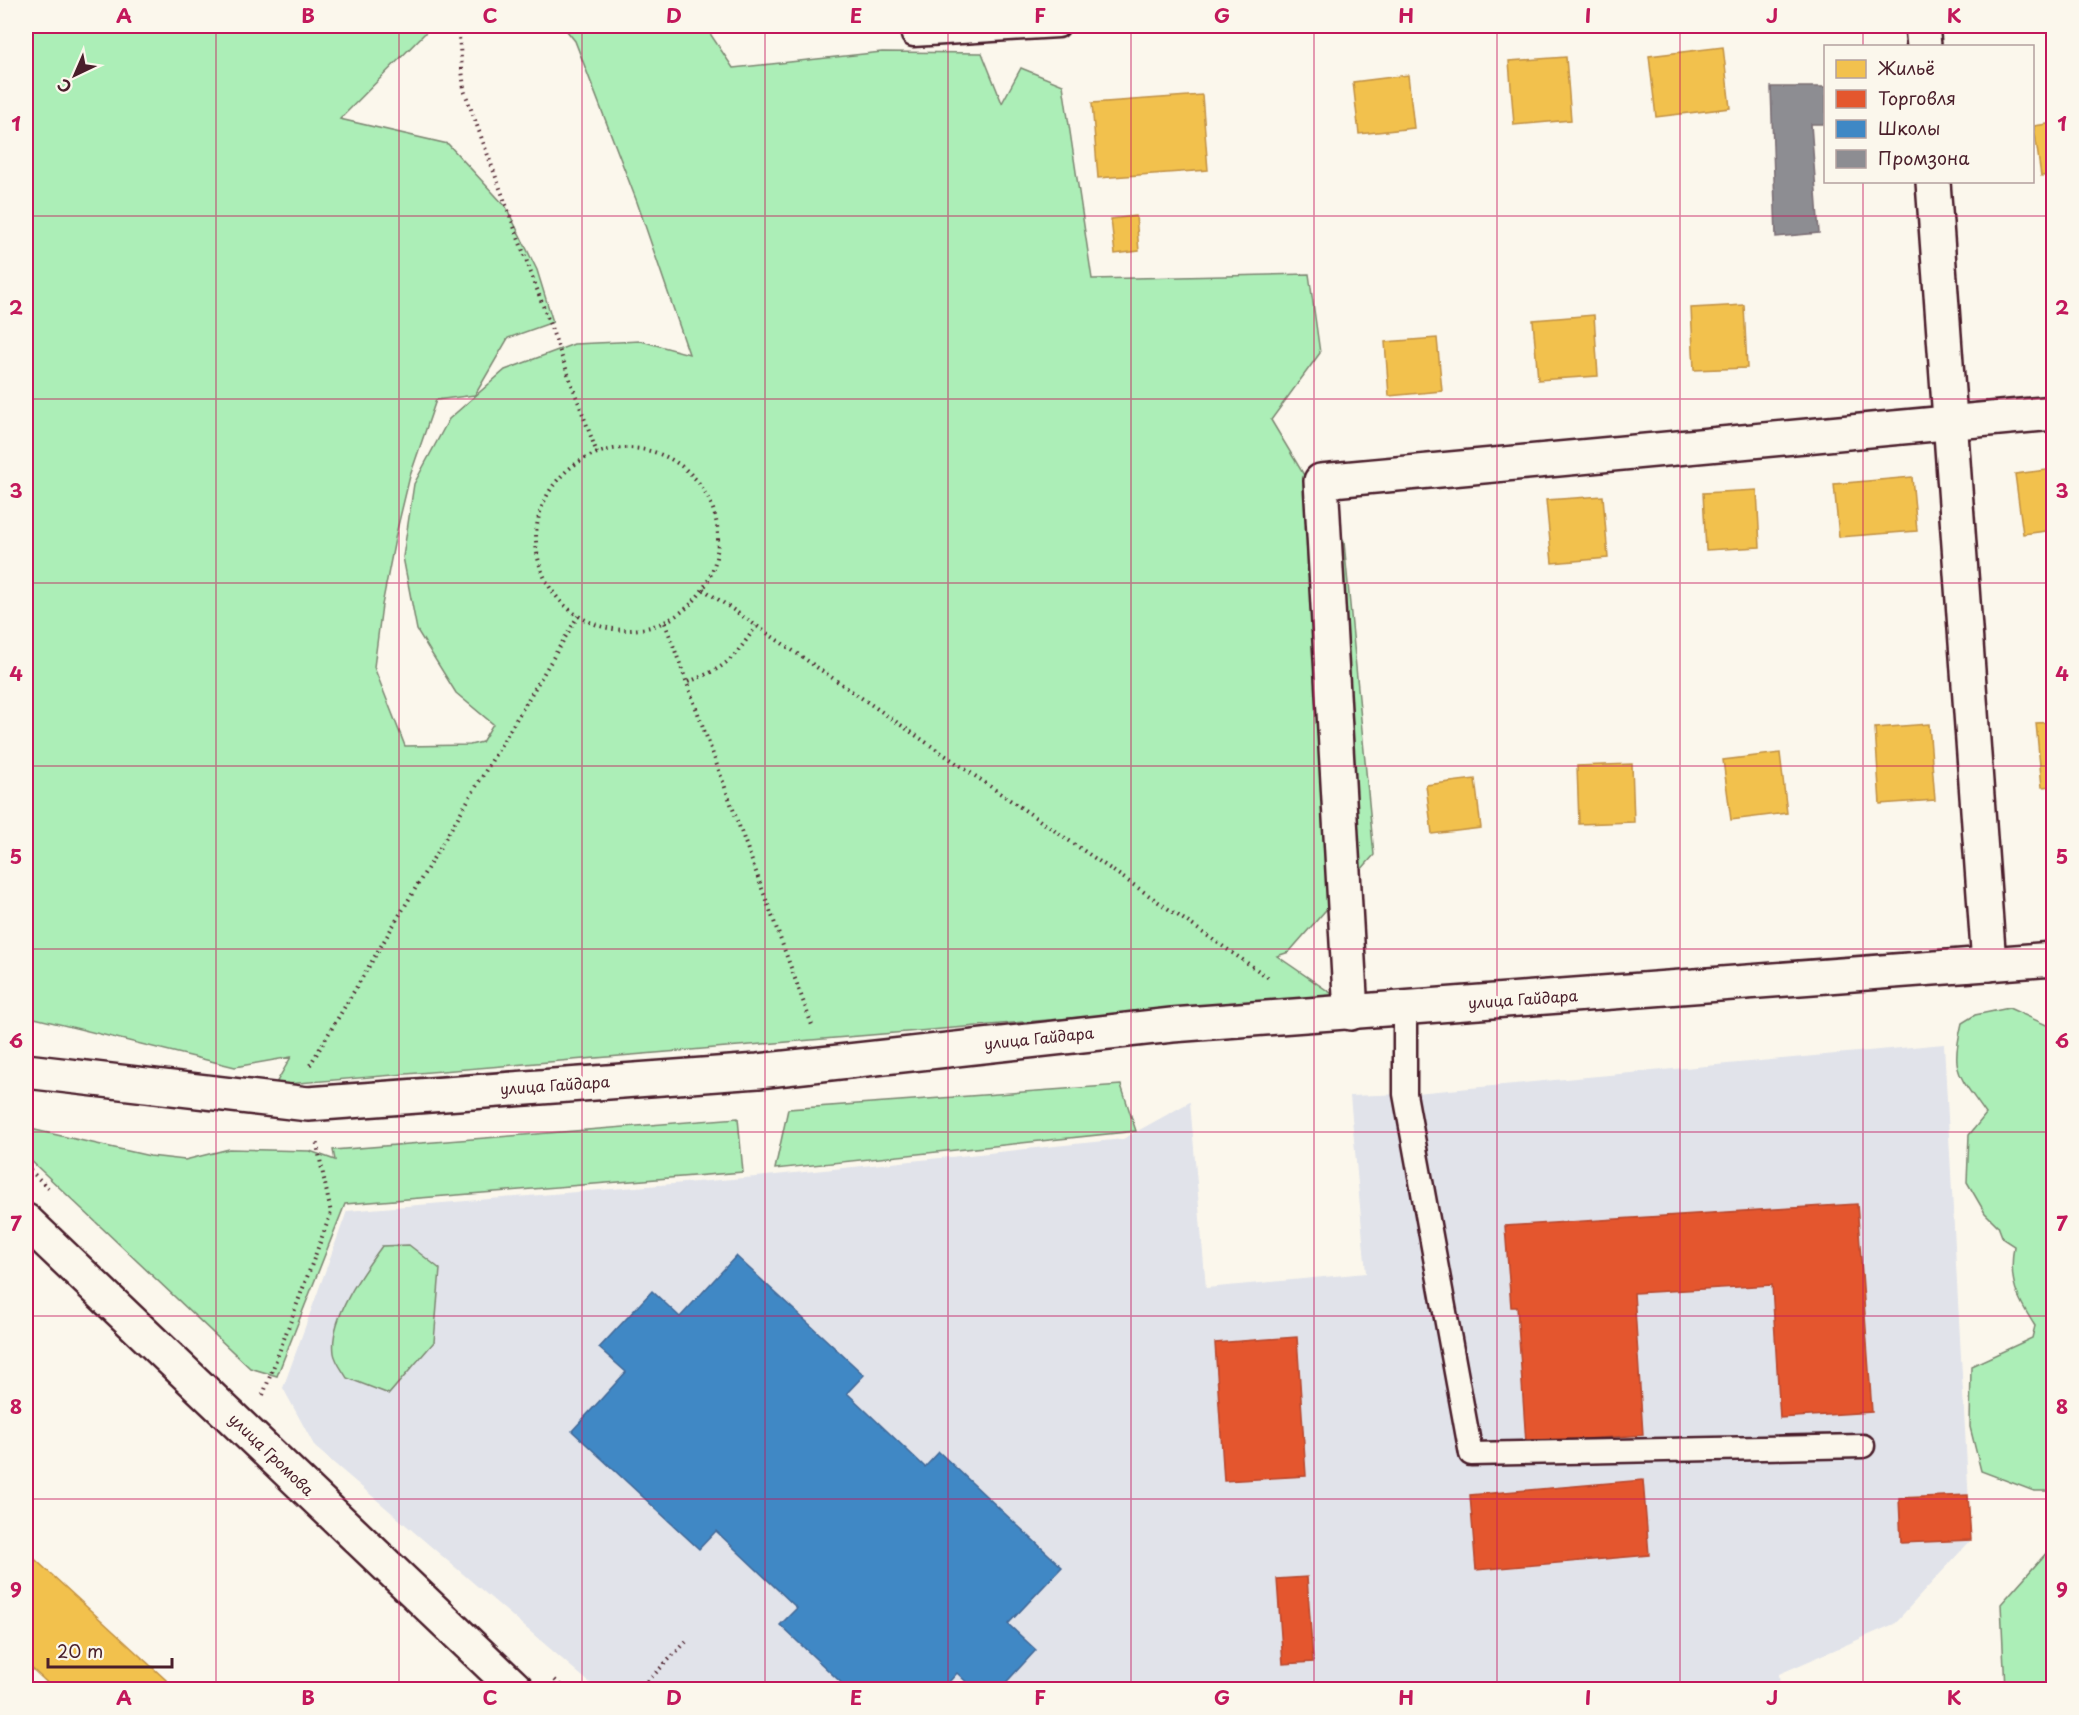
<svg xmlns="http://www.w3.org/2000/svg" width="2079" height="1715" font-family="'Playpen Sans',sans-serif">
<style>
.built{fill:#e1e3ea}
.green{fill:#aceeb7;stroke:#7b8671;stroke-width:1.5}
.homes{fill:#f2c14e;stroke:#c09044;stroke-width:1.5}
.shops{fill:#e4572e;stroke:#b6462d;stroke-width:1.5}
.schools{fill:#3f88c5;stroke:#426897;stroke-width:1.5}
.industry{fill:#8d8d92;stroke:#796c73;stroke-width:1.5}
.lines{fill:none;stroke-linecap:round;stroke-linejoin:round}
.service-casing{stroke:#4a1f2b;stroke-width:27}
.minor-casing{stroke:#4a1f2b;stroke-width:38}
.tertiary-casing{stroke:#4a1f2b;stroke-width:38}
.path{stroke:#4a1f2b;stroke-width:4;stroke-dasharray:1.5 4.5;stroke-linecap:butt}
.service{stroke:#fbf7ec;stroke-width:22}
.minor{stroke:#fbf7ec;stroke-width:33}
.tertiary{stroke:#fbf7ec;stroke-width:33}
.grid{fill:none;stroke:#c2185b;stroke-width:1.5;stroke-opacity:0.55}
.labels{text-anchor:middle;stroke-width:6;stroke-linejoin:round;paint-order:stroke}
.street-label{font-size:15px;fill:#4a1f2b;stroke:#fbf7ec}
.neatline{fill:none;stroke:#c2185b;stroke-width:2}
.grid-label{font-size:20px;text-anchor:middle;font-weight:bold;fill:#c2185b}
</style>
<rect width="100%" height="100%" fill="#fbf7ec"/>
<filter id="ink" filterUnits="userSpaceOnUse"><feTurbulence type="fractalNoise" baseFrequency=".0167" numOctaves="2"/><feDisplacementMap in="SourceGraphic" scale="12" xChannelSelector="R" yChannelSelector="G"/><feConvolveMatrix kernelMatrix="1 2 1 2 8 2 1 2 1" color-interpolation-filters="sRGB"/></filter>
<g filter="url(#ink)">
<polygon class="built" points="1944,1044 1971,1540 1894,1624 1779,1674 1780,1689 597,1689 315,1447 283,1388 347,1211 756,1177 1123,1139 1190,1102 1206,1288 1366,1273 1350,1096 1405,1094"/>
<g class="green">
<polygon points="26,26 432,26 340,119 448,144 506,207 537,270 553,322 508,338 475,395 436,400 410,476 396,534 382,605 374,667 405,746 470,745 482,742 493,724 456,693 417,630 403,557 414,484 449,419 505,370 574,344 641,341 689,354 637,202 575,41 563,26 705,26 733,68 882,52 982,53 1002,103 1021,68 1063,85 1092,279 1309,274 1320,353 1271,420 1344,542 1374,855 1289,952 1277,956 1335,996 275,1085 291,1057 235,1067 26,1016"/>
<path d="M2009,1008L2053,1028V1491H2034L1981,1471L1970,1427L1971,1366L2032,1338L2035,1326C2017,1298 2008,1281 2014,1246L2003,1239L1998,1226L1985,1213L1967,1182L1969,1135L1986,1114C1958,1073 1950,1073 1962,1023L1975,1015Z"/>
<polygon points="1121,1085 1136,1131 775,1169 788,1109"/>
<polygon points="738,1118 743,1172 345,1204 277,1376 250,1368 26,1156 26,1128 150,1156 185,1160 229,1149 310,1151 335,1160 333,1150"/>
<path d="M409,1245L440,1269L434,1342L389,1394L347,1378C343,1371 335,1361 334,1353C329,1318 363,1272 382,1246Z"/>
<polygon points="2049,1550 2054,1550 2053,1689 2005,1689 2001,1604"/>
</g>
<g class="homes">
<polygon points="1723,47 1730,108 1656,117 1649,56"/>
<polygon points="1566,57 1571,120 1514,125 1509,61"/>
<polygon points="1408,75 1414,128 1359,134 1353,82"/>
<polygon points="1202,95 1208,170 1098,178 1092,103"/>
<polygon points="2054,123 2054,175 2041,176 2034,126"/>
<polygon points="1136,216 1139,251 1115,254 1111,219"/>
<polygon points="1744,305 1747,368 1694,370 1691,308"/>
<polygon points="1594,315 1598,376 1538,380 1533,320"/>
<polygon points="1437,338 1442,391 1389,396 1385,342"/>
<polygon points="2054,469 2054,530 2023,534 2015,474"/>
<polygon points="1912,477 1917,531 1839,537 1834,484"/>
<polygon points="1757,490 1760,547 1706,550 1703,493"/>
<polygon points="1603,496 1608,558 1552,563 1546,500"/>
<polygon points="2054,722 2054,786 2042,787 2036,723"/>
<polygon points="1929,724 1935,800 1880,804 1875,728"/>
<polygon points="1780,753 1787,813 1731,820 1723,760"/>
<polygon points="1632,764 1634,822 1579,824 1577,766"/>
<polygon points="1475,779 1481,828 1432,834 1426,785"/>
<polygon points="26,1551 177,1690 55,1690 26,1663"/>
</g>
<g class="shops">
<polygon points="1857,1204 1872,1412 1780,1418 1772,1285 1634,1293 1643,1435 1526,1443 1517,1307 1511,1307 1505,1226"/>
<polygon points="1297,1337 1306,1476 1224,1481 1215,1343"/>
<polygon points="1643,1480 1649,1555 1476,1570 1470,1495"/>
<polygon points="1968,1495 1971,1540 1901,1543 1899,1498"/>
<polygon points="1307,1577 1313,1662 1283,1664 1277,1579"/>
</g>
<polygon class="schools" points="736,1256 864,1375 847,1393 925,1467 939,1452 1062,1567 1008,1624 1036,1650 999,1690 975,1690 957,1673 942,1690 849,1690 780,1625 797,1608 716,1531 699,1549 572,1431 626,1372 599,1348 652,1291 680,1317"/>
<polygon class="industry" points="1771,87 1826,87 1826,124 1811,124 1819,233 1776,237"/>
<g class="lines">
<g class="service-casing">
<g id="service">
<polyline points="913,35 1058,26"/>
<polyline points="1405,1009 1405,1094 1471,1454 1863,1446"/>
</g>
</g>
<g class="minor-casing">
<g id="minor">
<polyline points="1922,26 1924,46"/>
<polyline points="1933,182 1989,964"/>
<polyline points="1351,1013 1321,481 2054,413"/>
<polyline points="26,1071 308,1104 758,1071 1172,1025 2054,959"/>
</g>
</g>
<g class="tertiary-casing">
<polyline id="tertiary" points="26,1221 517,1690"/>
</g>
<g class="path">
<polyline points="458,26 464,90 597,453"/>
<circle cx="627" cy="539" r="91"/>
<polyline points="703,589 1269,978"/>
<polyline points="665,623 813,1028"/>
<path d="M688,682C727,667 733,660 756,626"/>
<polyline points="310,1065 578,616"/>
<polyline points="26,1166 48,1188"/>
<polyline points="263,1395 331,1213 316,1140"/>
<polyline points="555,1680 565,1690"/>
<polyline points="639,1690 686,1642"/>
</g>
<use href="#service" class="service"/>
<use href="#minor" class="minor"/>
<use href="#tertiary" class="tertiary"/>
</g>
</g>
<path class="grid" d="M216,26V1690M399,26V1690M582,26V1690M765,26V1690M948,26V1690M1131,26V1690M1314,26V1690M1497,26V1690M1680,26V1690M1863,26V46M1863,182V1690M26,216H2054M26,399H2054M26,583H2054M26,766H2054M26,949H2054M26,1132H2054M26,1316H2054M26,1499H2054"/>
<g class="labels">
<g class="street-label">
<text transform="translate(1523 1000) rotate(-4)" y="5">улица Гайдара</text>
<text transform="translate(1039 1039) rotate(-6)" y="5">улица Гайдара</text>
<text transform="translate(555 1086) rotate(-4)" y="5">улица Гайдара</text>
<text transform="translate(271 1455) rotate(44)" y="5">улица Громова</text>
</g>
</g>
<rect width="2079" height="1715" fill="none" stroke="#fbf7ec" stroke-width="66"/>
<rect x="1824" y="45" width="210" height="138" fill="#fbf7ec" stroke="#b4a19f" stroke-width="1.5"/>
<rect x="1836" y="60" width="30" height="18" fill="#f2c14e" stroke="#b4a19f" stroke-width="1.5"/>
<text x="1878" y="75" font-size="18" fill="#4a1f2b">Жильё</text>
<rect x="1836" y="90" width="30" height="18" fill="#e4572e" stroke="#b4a19f" stroke-width="1.5"/>
<text x="1878" y="105" font-size="18" fill="#4a1f2b">Торговля</text>
<rect x="1836" y="120" width="30" height="18" fill="#3f88c5" stroke="#b4a19f" stroke-width="1.5"/>
<text x="1878" y="135" font-size="18" fill="#4a1f2b">Школы</text>
<rect x="1836" y="150" width="30" height="18" fill="#8d8d92" stroke="#b4a19f" stroke-width="1.5"/>
<text x="1878" y="165" font-size="18" fill="#4a1f2b">Промзона</text>
<g transform="translate(75 75) rotate(224)" stroke="#fbf7ec" stroke-width="4.5" paint-order="stroke">
<path d="M0-4.5L10 22L0 15L-10 22Z" fill="#4a1f2b"/>
<text y="-9" font-size="16" font-weight="bold" text-anchor="middle" fill="#4a1f2b">С</text>
</g>
<path d="M48 1658v9h124v-9" fill="none" stroke="#4a1f2b" stroke-width="3"/>
<text x="57" y="1658" font-size="18" fill="#4a1f2b" stroke="#fbf7ec" stroke-width="4.5" paint-order="stroke">20 m</text>
<rect x="33" y="33" width="2013" height="1649" class="neatline"/>
<g class="grid-label">
<text x="124" y="23">A</text>
<text x="308" y="23">B</text>
<text x="490" y="23">C</text>
<text x="674" y="23">D</text>
<text x="856" y="23">E</text>
<text x="1040" y="23">F</text>
<text x="1222" y="23">G</text>
<text x="1406" y="23">H</text>
<text x="1588" y="23">I</text>
<text x="1772" y="23">J</text>
<text x="1954" y="23">K</text>
<text x="16" y="131">1</text>
<text x="2062" y="131">1</text>
<text x="16" y="315">2</text>
<text x="2062" y="315">2</text>
<text x="16" y="498">3</text>
<text x="2062" y="498">3</text>
<text x="16" y="681">4</text>
<text x="2062" y="681">4</text>
<text x="16" y="864">5</text>
<text x="2062" y="864">5</text>
<text x="16" y="1048">6</text>
<text x="2062" y="1048">6</text>
<text x="16" y="1231">7</text>
<text x="2062" y="1231">7</text>
<text x="16" y="1414">8</text>
<text x="2062" y="1414">8</text>
<text x="16" y="1597">9</text>
<text x="2062" y="1597">9</text>
<text x="124" y="1705">A</text>
<text x="308" y="1705">B</text>
<text x="490" y="1705">C</text>
<text x="674" y="1705">D</text>
<text x="856" y="1705">E</text>
<text x="1040" y="1705">F</text>
<text x="1222" y="1705">G</text>
<text x="1406" y="1705">H</text>
<text x="1588" y="1705">I</text>
<text x="1772" y="1705">J</text>
<text x="1954" y="1705">K</text>
</g>
</svg>
